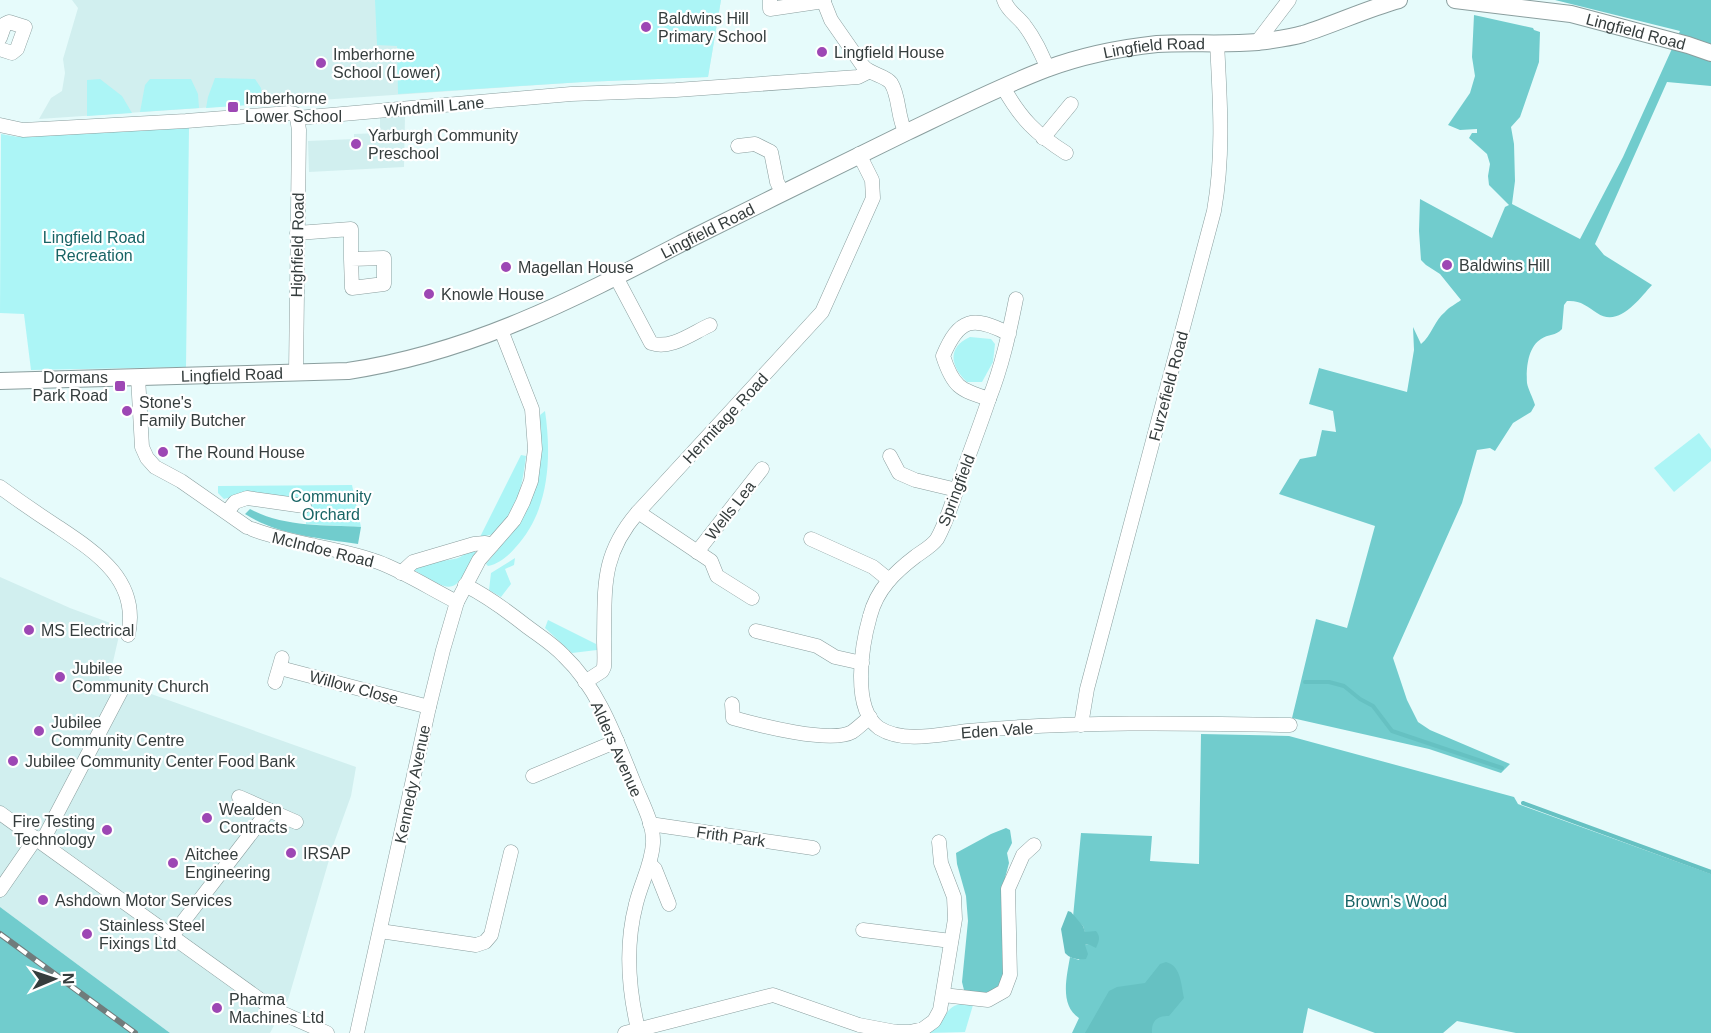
<svg xmlns="http://www.w3.org/2000/svg" width="1711" height="1033" font-family="Arial,sans-serif">
<style>
.built{fill:#d1efef}
.green{fill:#acf5f6}
.forest{fill:#71cccd}
.water{fill:#66c1c2}
.lines{fill:none;stroke-linecap:round;stroke-linejoin:round}
.stream{stroke:#66c1c2;stroke-width:4}
.minor-casing{stroke:#8a9e9e;stroke-width:15}
.tertiary-casing{stroke:#8a9e9e;stroke-width:18}
.minor{stroke:#fff;stroke-width:14}
.tertiary{stroke:#fff;stroke-width:16}
.rail-casing{stroke:#707c7c;stroke-width:6}
.rail{stroke:#fff;stroke-width:4;stroke-dasharray:11;stroke-linecap:butt}
.poi-dot{fill:#9d47b4;stroke:#fff;stroke-width:2}
.labels{text-anchor:middle;stroke-width:4.5;stroke-linejoin:round;paint-order:stroke}
.poi-label{font-size:16px;fill:#353d3d;stroke:#fff;text-anchor:start}
.street-label{font-size:16px;fill:#353d3d;stroke:#fff}
.park-label{font-size:16px;fill:#186465;stroke:#fff}
</style>
<rect width="100%" height="100%" fill="#e6fbfb"/>
<g class="built">
<polygon points="72,0 721,0 708,77 583,82 39,119 51,98 62,91 65,73 63,59 78,8"/>
<polygon points="405,116 404,167 309,172 308,141 354,139 354,134 380,133 380,117"/>
<polygon points="0,577 70,608 121,627 109,679 356,767 351,796 334,843 288,1000 270,1033 170,1033 0,907"/>
</g>
<g class="green">
<polygon points="375,0 721,0 708,77 583,82 398,94 397,46 377,45"/>
<polygon points="215,78 255,79 261,88 263,104 206,108 208,97"/>
<polygon points="100,79 122,96 132,113 87,116 87,80"/>
<polygon points="150,79 191,79 198,94 199,108 140,112 145,85"/>
<polygon points="189,128 186,367 31,370 24,314 0,313 1,134 18,137"/>
<path d="M970,337L991,339L995,344L993,362L982,382H967C950,366 947,347 970,337Z"/>
<path d="M545,411C552,459 549,512 515,548C508,556 499,564 488,566L486,564L520,523L540,460V415Z"/>
<polygon points="1699,433 1711,449 1711,461 1674,492 1654,468"/>
<path d="M521,455L526,456C523,481 518,513 497,531C493,535 485,536 480,537Z"/>
<polygon points="352,485 361,527 306,524 308,500 246,493 224,499 218,493 218,486"/>
<path d="M471,550L475,551L476,555C452,596 454,593 414,570C425,560 444,562 458,558C463,556 466,552 471,550Z"/>
<polygon points="515,558 514,565 505,569 511,584 501,597 489,590 491,573"/>
<polygon points="548,620 596,644 597,650 572,653 545,628"/>
<path d="M961,1004L973,1005L965,1032L928,1033C947,1024 943,1006 961,1004Z"/>
</g>
<g class="forest">
<path d="M1555,0H1711V86L1667,82L1595,244L1604,255L1652,285C1639,299 1619,328 1597,313C1587,306 1580,300 1567,301L1564,305L1562,329C1556,336 1548,334 1541,339C1528,347 1526,368 1527,383C1528,389 1533,398 1535,405L1531,412L1513,423L1495,451L1490,448L1477,450L1462,503L1393,658L1407,700L1418,722L1430,730L1510,764L1501,773L1429,749L1292,718L1316,619L1347,628L1375,526L1279,494L1300,459L1316,456L1322,430L1336,432L1333,411L1309,404L1319,368L1407,392L1414,350L1413,327L1421,344C1432,335 1434,321 1445,312C1449,307 1456,304 1461,300L1440,274L1426,265L1421,260L1419,231L1420,199L1492,238L1505,207L1509,205L1489,185L1488,176L1490,164L1487,154L1469,138L1472,133H1477V129L1460,130L1448,125L1470,93L1475,76L1472,57L1474,15L1533,28L1534,30L1540,32L1539,62L1520,117L1511,127L1514,144L1515,181L1512,204L1580,239L1623,157L1680,31Z"/>
<path d="M250,509C283,527 324,525 361,527L358,544C319,538 278,535 245,514Z"/>
<path d="M1201,734L1289,736L1514,797L1518,804L1711,874V1033H1516L1457,1021L1443,1033H1375L1308,1008L1303,1033H1072L1079,1018C1059,1005 1067,976 1070,957L1079,960L1085,945L1088,944L1083,926L1073,917L1081,833L1152,836L1150,861L1199,864Z"/>
<polygon points="1006,828 1010,830 1012,843 1007,853 1009,863 1005,878 1003,905 1007,973 995,994 965,994 962,982 968,921 966,896 957,864 956,853 991,834"/>
<polygon points="0,907 170,1033 0,1033"/>
</g>
<g class="water">
<path d="M1068,911L1071,912L1083,926L1085,932L1096,931C1101,937 1099,941 1096,948L1088,944L1085,945L1088,954L1086,959C1079,960 1070,959 1065,953L1061,929Z"/>
<path d="M1166,962C1181,966 1181,984 1184,998L1169,1016C1158,1015 1151,1021 1152,1033H1085L1109,991L1117,987L1145,983L1160,964Z"/>
</g>
<g class="lines">
<g class="stream">
<polyline points="1305,682 1329,682 1344,686 1360,699 1373,706 1392,731 1502,768"/>
<polyline points="1523,803 1711,872"/>
</g>
<g class="minor-casing">
<g id="minor">
<polyline points="770,0 770,9 824,1"/>
<path d="M823,0L831,20L863,66C871,75 885,75 891,83C900,97 897,118 906,133"/>
<path d="M1004,0C1008,12 1018,16 1025,26C1035,39 1041,53 1048,69"/>
<polyline points="0,38 5,24 9,22 25,27 17,49 12,53 0,49"/>
<polyline points="1257,42 1289,0"/>
<path d="M1003,87C1021,119 1036,134 1066,153"/>
<polyline points="0,125 23,130 186,121 289,113 295,114 297,118 571,94 676,90 858,77 868,72"/>
<polyline points="1043,138 1071,104"/>
<polyline points="738,146 755,144 771,152 777,182 782,192"/>
<polyline points="297,233 351,229 351,259 384,258 384,284 352,288 351,259"/>
<path d="M616,277L651,343C671,350 692,333 710,325"/>
<path d="M1009,334C973,315 959,318 943,356C953,387 960,390 989,399C1002,366 1009,334 1016,299"/>
<polyline points="296,373 299,130 297,118"/>
<polyline points="138,377 142,447 147,458 155,467 181,481 247,527"/>
<path d="M989,399C979,429 967,459 957,489C951,506 946,523 937,539C932,546 923,551 916,556C895,572 877,589 870,616C862,644 851,708 879,728C904,744 941,734 968,731C1075,721 1183,723 1290,725"/>
<polyline points="890,456 899,473 915,480 957,490"/>
<path d="M0,487C19,501 38,514 58,527C97,553 140,581 128,635"/>
<polyline points="227,512 235,502 247,498 304,506"/>
<polyline points="638,512 711,561 717,576 752,598"/>
<path d="M252,529C293,545 338,547 378,562C405,572 431,589 457,602"/>
<polyline points="811,539 873,567 889,580"/>
<polyline points="697,552 762,469"/>
<polyline points="401,573 413,562 474,544 485,543 492,545"/>
<path d="M465,585C487,596 506,610 525,625C538,635 553,644 564,656C599,689 616,739 634,783C641,801 654,823 653,843C652,864 641,883 636,904C625,946 628,987 638,1029"/>
<polyline points="756,631 817,646 835,657 862,663"/>
<polyline points="280,668 429,707"/>
<polyline points="275,682 282,658"/>
<path d="M585,682L602,671L604,667C605,658 604,648 604,639C605,586 601,555 638,512L822,312L873,198L872,180L859,154"/>
<path d="M732,704L733,718C758,725 831,744 852,732C858,728 864,722 870,717"/>
<path d="M1081,725L1087,689L1214,211C1224,155 1220,100 1217,43"/>
<polyline points="533,776 617,741"/>
<polyline points="239,797 296,822"/>
<polyline points="0,813 273,1009 327,1033"/>
<polyline points="650,824 813,848"/>
<polyline points="42,842 121,691"/>
<polyline points="650,864 655,869 669,904"/>
<polyline points="0,890 36,838"/>
<polyline points="863,930 951,941"/>
<polyline points="380,931 476,945 485,942 491,935 511,852"/>
<polyline points="172,936 269,810"/>
<polyline points="943,995 988,1000 1004,991 1010,975 1008,889 1023,855 1034,845"/>
<polyline points="357,1033 429,707 443,650 457,602 479,560 514,520 523,502 531,481 535,449 532,409 501,330"/>
<polyline points="625,1033 773,995 859,1025 896,1032 910,1032 923,1029 934,1021 940,1010 955,919 954,897 941,863 939,842"/>
</g>
</g>
<g class="tertiary-casing">
<g id="tertiary">
<path id="s1" d="M1455,0L1571,14L1688,45L1711,53"/>
<path id="s2" d="M0,381L348,371C473,352 574,299 684,242C758,205 833,168 907,132C953,110 999,87 1046,69C1081,56 1120,48 1157,44C1190,42 1225,45 1258,42C1273,40 1289,38 1303,34C1335,24 1366,9 1399,0"/>
</g>
</g>
<use href="#minor" class="minor"/>
<use href="#tertiary" class="tertiary"/>
<g class="rail-casing">
<polyline id="rail" points="0,934 135,1033"/>
</g>
<use href="#rail" class="rail"/>
</g>
<g class="poi-dot">
<circle cx="646" cy="27" r="6"/>
<circle cx="822" cy="52" r="6"/>
<circle cx="321" cy="63" r="6"/>
<rect x="227" y="101" width="12" height="12" rx="3"/>
<circle cx="356" cy="144" r="6"/>
<circle cx="1447" cy="265" r="6"/>
<circle cx="506" cy="267" r="6"/>
<circle cx="429" cy="294" r="6"/>
<rect x="114" y="380" width="12" height="12" rx="3"/>
<circle cx="127" cy="411" r="6"/>
<circle cx="163" cy="452" r="6"/>
<circle cx="29" cy="630" r="6"/>
<circle cx="60" cy="677" r="6"/>
<circle cx="39" cy="731" r="6"/>
<circle cx="13" cy="761" r="6"/>
<circle cx="207" cy="818" r="6"/>
<circle cx="107" cy="830" r="6"/>
<circle cx="291" cy="853" r="6"/>
<circle cx="173" cy="863" r="6"/>
<circle cx="43" cy="900" r="6"/>
<circle cx="87" cy="934" r="6"/>
<circle cx="217" cy="1008" r="6"/>
</g>
<g class="labels">
<g class="poi-label">
<text x="658" y="24">Baldwins Hill<tspan x="658" dy="18">Primary School</tspan></text>
<text x="834" y="58">Lingfield House</text>
<text x="333" y="60">Imberhorne<tspan x="333" dy="18">School (Lower)</tspan></text>
<text x="245" y="104">Imberhorne<tspan x="245" dy="18">Lower School</tspan></text>
<text x="368" y="141">Yarburgh Community<tspan x="368" dy="18">Preschool</tspan></text>
<text x="1459" y="271">Baldwins Hill</text>
<text x="518" y="273">Magellan House</text>
<text x="441" y="300">Knowle House</text>
<text x="108" y="383" text-anchor="end">Dormans<tspan x="108" dy="18">Park Road</tspan></text>
<text x="139" y="408">Stone's<tspan x="139" dy="18">Family Butcher</tspan></text>
<text x="175" y="458">The Round House</text>
<text x="41" y="636">MS Electrical</text>
<text x="72" y="674">Jubilee<tspan x="72" dy="18">Community Church</tspan></text>
<text x="51" y="728">Jubilee<tspan x="51" dy="18">Community Centre</tspan></text>
<text x="25" y="767">Jubilee Community Center Food Bank</text>
<text x="219" y="815">Wealden<tspan x="219" dy="18">Contracts</tspan></text>
<text x="95" y="827" text-anchor="end">Fire Testing<tspan x="95" dy="18">Technology</tspan></text>
<text x="303" y="859">IRSAP</text>
<text x="185" y="860">Aitchee<tspan x="185" dy="18">Engineering</tspan></text>
<text x="55" y="906">Ashdown Motor Services</text>
<text x="99" y="931">Stainless Steel<tspan x="99" dy="18">Fixings Ltd</tspan></text>
<text x="229" y="1005">Pharma<tspan x="229" dy="18">Machines Ltd</tspan></text>
</g>
<g class="street-label">
<text dy="6" stroke="none"><textPath href="#s1" startOffset="184">Lingfield Road</textPath></text>
<text dy="6" stroke="none"><textPath href="#s2" startOffset="1222">Lingfield Road</textPath></text>
<text transform="translate(434 106) rotate(-5)" y="6">Windmill Lane</text>
<text dy="6" stroke="none"><textPath href="#s2" startOffset="736">Lingfield Road</textPath></text>
<text transform="translate(297 245) rotate(-89)" y="6">Highfield Road</text>
<text dy="6" stroke="none"><textPath href="#s2" startOffset="232">Lingfield Road</textPath></text>
<text transform="translate(1168 386) rotate(-75)" y="6">Furzefield Road</text>
<text transform="translate(725 418) rotate(-47)" y="6">Hermitage Road</text>
<text transform="translate(956 490) rotate(-69)" y="6">Springfield</text>
<text transform="translate(730 510) rotate(-52)" y="6">Wells Lea</text>
<text transform="translate(323 549) rotate(14)" y="6">McIndoe Road</text>
<text transform="translate(354 687) rotate(15)" y="6">Willow Close</text>
<text transform="translate(997 730) rotate(-4)" y="6">Eden Vale</text>
<text transform="translate(617 749) rotate(66)" y="6">Alders Avenue</text>
<text transform="translate(412 784) rotate(-78)" y="6">Kennedy Avenue</text>
<text transform="translate(731 836) rotate(8)" y="6">Frith Park</text>
</g>
<g class="park-label">
<text x="94" y="243">Lingfield Road<tspan x="94" dy="18">Recreation</tspan></text>
<text x="331" y="502">Community<tspan x="331" dy="18">Orchard</tspan></text>
<text x="1396" y="907">Brown's Wood</text>
</g>
</g>
<g transform="translate(54 979) rotate(88)" stroke="#ffffff" stroke-width="4.5" paint-order="stroke">
<path d="M0-4.5L10 22L0 15L-10 22Z" fill="#353d3d"/>
<text y="-9" font-size="16" font-weight="bold" text-anchor="middle" fill="#353d3d">N</text>
</g>
</svg>
